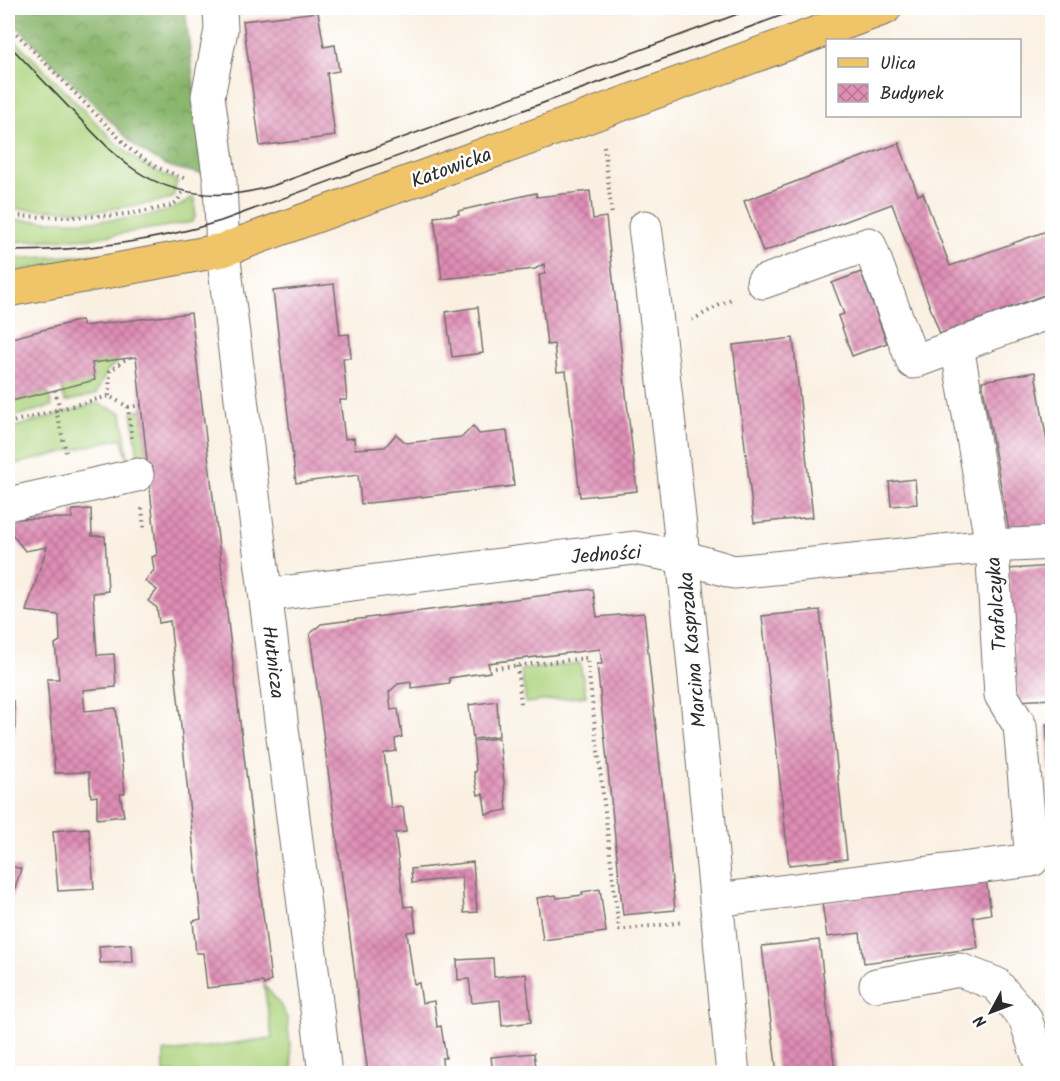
<svg xmlns="http://www.w3.org/2000/svg" width="1060" height="1081" font-family="Kalam,sans-serif">
<style>
.grass{fill:#add47e;stroke:#6c8054;stroke-width:1.5}
.forest{fill:url(#forest-crowns);stroke:#5a704c;stroke-width:1.5}
.building{fill:url(#building-cross-hatch)}
.lines{fill:none;stroke-linecap:round;stroke-linejoin:round}
.minor-casing{stroke:#73706b;stroke-width:35}
.major-casing{stroke:#73706b;stroke-width:35}
.path{stroke:#73706b;stroke-width:4;stroke-dasharray:1.5 4.5;stroke-linecap:butt}
.minor{stroke:#fff;stroke-width:33}
.major{stroke:#f0c469;stroke-width:33}
.tram{stroke:#2b2b2b;stroke-width:1.5}
.labels{text-anchor:middle;stroke-width:5;stroke-linejoin:round;paint-order:stroke}
.street-label{font-size:20px;fill:#2b2b2b;stroke:#fff}
</style>
<defs>
<pattern id="forest-crowns" width="20" height="18" patternUnits="userSpaceOnUse" patternTransform="scale(1.5)"><rect width="20" height="18" fill="#8ab66d"/><path d="M2 6a3 3 0 1 1 6 0M12 15a3 3 0 1 1 6 0" fill="none" stroke="#71945a"/></pattern>
<pattern id="building-cross-hatch" width="8" height="8" patternUnits="userSpaceOnUse" patternTransform="scale(1.5)"><rect width="8" height="8" fill="#df8eb5"/><path d="M0 0l8 8M0 8l8-8" fill="none" stroke="#b57493"/></pattern>
</defs>
<rect width="100%" height="100%" fill="#fff"/>
<filter id="ink" filterUnits="userSpaceOnUse"><feTurbulence type="fractalNoise" baseFrequency=".0167" numOctaves="2"/><feDisplacementMap in="SourceGraphic" scale="12" xChannelSelector="R" yChannelSelector="G"/><feConvolveMatrix kernelMatrix="1 2 1 2 8 2 1 2 1" color-interpolation-filters="sRGB"/></filter>
<filter id="wash" filterUnits="userSpaceOnUse"><feTurbulence type="fractalNoise" baseFrequency=".008" numOctaves="4" result="noise"/><feDisplacementMap in="SourceGraphic" scale="24" xChannelSelector="R" yChannelSelector="G"/><feGaussianBlur stdDeviation="1.35" result="paint"/><feColorMatrix in="noise" values="0 0 0 0 0 0 0 0 0 0 0 0 0 0 0 0 0 1.4 0 .05"/><feComposite in="paint" operator="in"/></filter>
<g filter="url(#wash)">
<rect width="100%" height="100%" fill="#faf0e2"/>
<g class="grass">
<polygon points="8,33 115,142 142,164 177,181 173,198 157,202 98,211 8,209"/>
<path d="M191,198L195,199V217L192,222L94,238L8,242V220C48,221 163,227 191,198Z"/>
<polygon points="111,254 14,271 8,272 8,259"/>
<polygon points="120,359 107,371 96,394 65,402 62,388 92,363"/>
<polygon points="48,392 52,406 8,418 8,402"/>
<polygon points="97,403 122,413 128,460 121,438 8,466 8,429"/>
<polygon points="142,410 150,481 141,482 132,412"/>
<polygon points="580,663 586,696 526,703 521,670"/>
<polygon points="264,985 279,1003 287,1018 293,1073 164,1073 164,1051 170,1052 272,1038"/>
</g>
<path class="forest" d="M8,8H185L204,174C170,169 159,164 133,144L8,17Z"/>
<g id="blocks">
<g class="building">
<polygon points="318,12 324,47 335,45 339,71 327,73 335,136 260,146 243,21"/>
<polygon points="899,143 918,195 923,193 950,266 1052,229 1052,292 940,334 892,204 763,252 744,201"/>
<polygon points="590,191 593,219 606,217 637,491 580,497 566,371 557,372 554,344 547,345 539,275 545,274 544,264 535,269 442,279 434,217 459,214 458,211 536,193 537,197"/>
<polygon points="861,272 887,343 852,356 838,316 844,314 832,283"/>
<polygon points="334,284 340,335 349,334 351,358 343,358 347,400 340,400 345,439 354,438 355,449 385,447 396,434 406,443 462,437 473,426 479,434 507,431 514,486 361,504 358,475 296,483 273,291"/>
<polygon points="478,307 483,353 452,357 446,312"/>
<polygon points="191,313 271,981 264,985 263,982 207,988 203,953 196,953 193,921 201,919 170,621 159,623 157,608 148,601 157,590 145,581 154,570 152,557 157,555 136,357 92,363 95,380 8,402 8,339 81,320 83,326"/>
<polygon points="793,338 813,517 754,523 733,345"/>
<polygon points="1035,372 1052,471 1052,529 1010,537 982,381"/>
<polygon points="915,479 917,504 891,506 889,482"/>
<polygon points="91,509 92,536 105,536 108,591 93,593 97,655 114,654 116,687 83,690 85,711 116,708 125,793 120,794 124,816 97,819 97,796 91,797 89,772 55,773 47,679 59,679 55,644 60,641 59,615 26,611 47,547 25,551 8,529 8,519 72,518 72,511 74,510"/>
<polygon points="1052,566 1052,699 1017,701 1008,569"/>
<polygon points="593,589 597,617 644,613 675,910 623,915 597,664 602,664 600,649 488,663 490,672 449,678 450,683 411,688 411,682 398,684 389,692 391,710 398,709 402,737 395,739 396,751 384,753 391,808 403,807 406,832 395,833 404,907 413,906 416,931 407,932 414,984 419,983 422,1003 434,1001 437,1027 441,1026 446,1058 442,1058 443,1074 368,1074 310,634 321,624"/>
<polygon points="820,610 847,859 789,865 762,616"/>
<polygon points="8,695 14,702 15,729 8,753"/>
<polygon points="497,701 499,736 473,739 469,705"/>
<polygon points="1046,724 1052,724 1052,794 1051,794"/>
<polygon points="499,738 507,810 486,814 483,794 478,795 474,772 476,772 473,741"/>
<polygon points="89,828 94,889 58,891 53,831"/>
<polygon points="473,862 477,912 464,913 462,877 412,883 411,869"/>
<polygon points="8,865 21,869 8,910"/>
<polygon points="986,880 991,914 973,917 978,948 864,963 860,933 827,937 822,903"/>
<polygon points="600,889 606,932 543,940 537,898 556,895 557,898 583,895 582,892"/>
<polygon points="819,940 835,1072 837,1074 777,1074 762,946"/>
<polygon points="132,944 133,962 100,963 99,946"/>
<polygon points="493,958 494,977 526,974 531,1022 502,1026 500,1000 472,1003 469,979 458,980 457,960"/>
<polygon points="534,1053 537,1074 493,1074 491,1057"/>
</g>
</g>
</g>
<g filter="url(#ink)">
<use href="#blocks" fill-opacity="0" stroke="#73706b" stroke-width="1.5"/>
<g class="lines">
<g class="minor-casing">
<g id="minor">
<polyline points="220,8 221,30 208,96 220,182 223,250 227,286 325,1074"/>
<path d="M645,227C682,508 705,791 733,1074"/>
<polyline points="763,282 869,244 913,362 1052,311"/>
<polyline points="8,504 137,475"/>
<polyline points="266,595 634,548 683,557 734,572 992,546 1052,543"/>
<polyline points="716,900 1032,860 1020,726 1001,695 992,546 957,346"/>
<polyline points="876,985 960,970 996,984 1025,1018 1044,1074"/>
</g>
</g>
<g class="major-casing">
<polyline id="major" points="8,290 223,250 885,8"/>
</g>
<g class="path">
<polyline points="8,25 131,150 156,167 186,179"/>
<polyline points="604,146 612,216"/>
<path d="M8,216C61,217 120,220 172,205L177,202L184,189"/>
<polyline points="692,320 733,298"/>
<polyline points="55,390 60,409"/>
<polyline points="109,396 110,371 127,358"/>
<polyline points="128,407 142,405"/>
<polyline points="56,410 66,452"/>
<polyline points="8,423 109,396 128,407 132,442"/>
<polyline points="142,508 144,528"/>
<polyline points="517,666 521,704"/>
<polyline points="495,668 587,658 619,930 684,922"/>
</g>
<use href="#minor" class="minor"/>
<use href="#major" class="major"/>
<g class="tram">
<path d="M8,44C32,69 57,95 81,120C96,135 111,152 128,165C170,197 222,201 272,186L754,8"/>
<path d="M8,251C79,251 153,242 221,221L802,8"/>
</g>
</g>
</g>
<g class="labels">
<g class="street-label">
<text transform="translate(451 167) rotate(-20)" y="7">Katowicka</text>
<text transform="translate(606 554) rotate(-4)" y="7">Jedności</text>
<text transform="translate(996 604) rotate(-94)" y="7">Trafalczyka</text>
<text transform="translate(692 650) rotate(-95)" y="7">Marcina Kasprzaka</text>
<text transform="translate(274 662) rotate(83)" y="7">Hutnicza</text>
</g>
</g>
<rect width="1060" height="1081" fill="none" stroke="#fff" stroke-width="30"/>
<rect x="826" y="39" width="195" height="78" fill="#ffffff" stroke="#aaaaaa" stroke-width="1.5"/>
<rect x="838" y="58" width="30" height="9" fill="#f0c469" stroke="#aaaaaa" stroke-width="1.5"/>
<text x="880" y="69" font-size="18" fill="#2b2b2b">Ulica</text>
<rect x="838" y="84" width="30" height="18" fill="url(#building-cross-hatch)" stroke="#aaaaaa" stroke-width="1.5"/>
<text x="880" y="99" font-size="18" fill="#2b2b2b">Budynek</text>
<g transform="translate(991 1012) rotate(229)" stroke="#ffffff" stroke-width="4.5" paint-order="stroke">
<path d="M0-4.5L10 22L0 15L-10 22Z" fill="#2b2b2b"/>
<text y="-9" font-size="16" font-weight="bold" text-anchor="middle" fill="#2b2b2b">N</text>
</g>
</svg>
